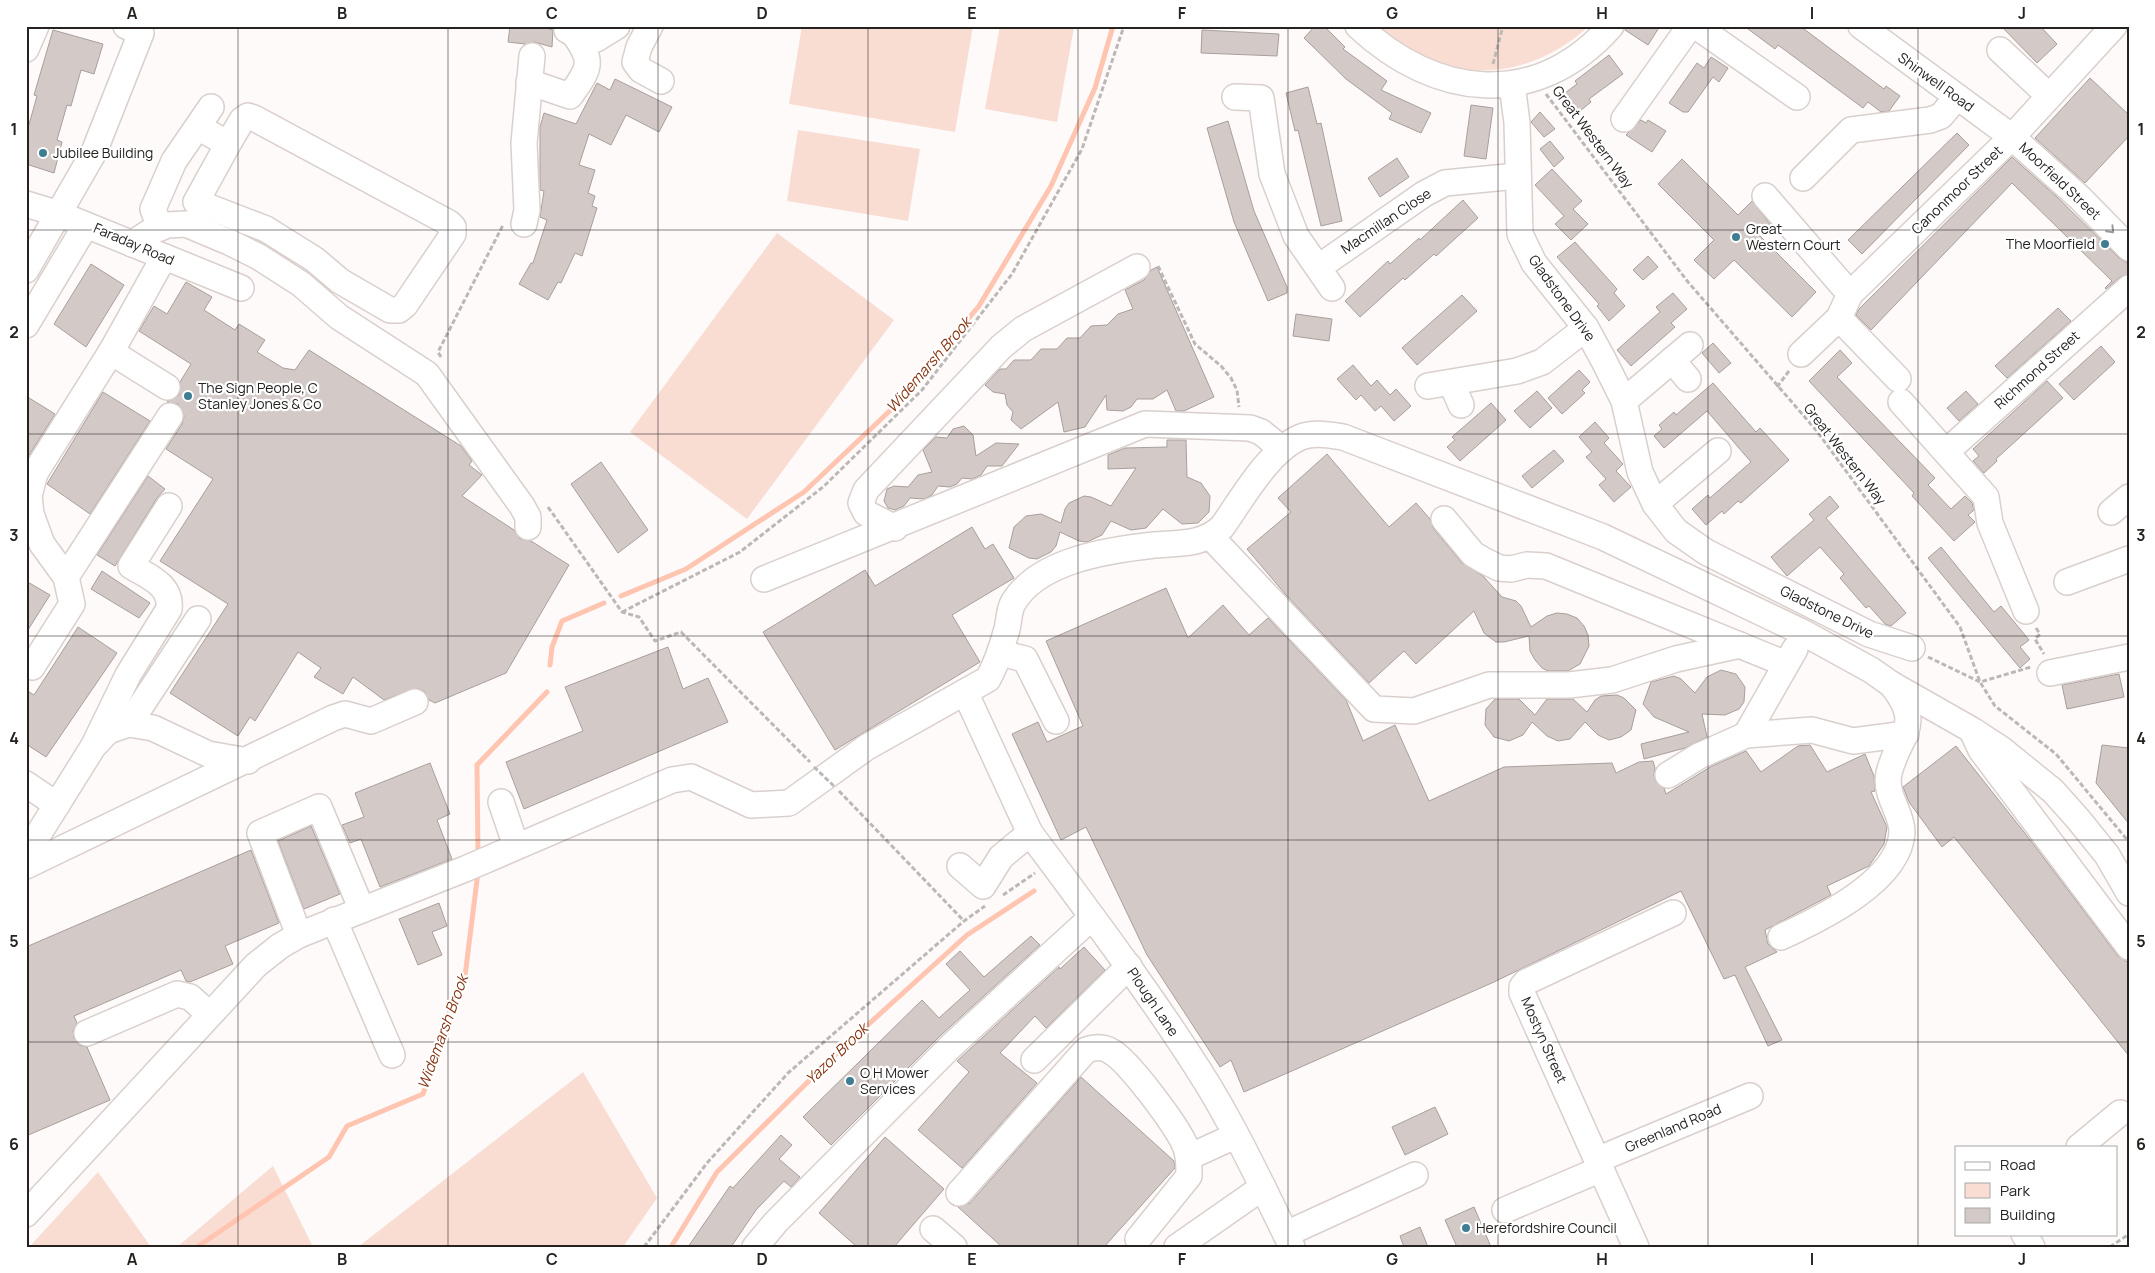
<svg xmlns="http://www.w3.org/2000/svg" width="2155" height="1273" font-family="Manrope,sans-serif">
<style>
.green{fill:#f9ddd3}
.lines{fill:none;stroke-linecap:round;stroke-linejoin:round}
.stream{stroke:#ffc5b0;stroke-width:5}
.building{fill:#d3cac7;stroke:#a89f9c}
.minor-casing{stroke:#d9d0cd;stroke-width:28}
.path{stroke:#bbb8b6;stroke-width:3;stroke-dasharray:5 2.5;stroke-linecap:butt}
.minor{stroke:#fff;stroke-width:25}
.path-bridge{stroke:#bbb8b6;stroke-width:3;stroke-dasharray:5 2.5;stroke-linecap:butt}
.oneway{stroke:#9d9c9b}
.grid{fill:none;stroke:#252220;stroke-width:1;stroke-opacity:0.55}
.poi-dot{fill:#3f7e92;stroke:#fff;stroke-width:2}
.labels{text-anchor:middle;stroke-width:4.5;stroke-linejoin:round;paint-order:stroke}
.street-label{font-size:14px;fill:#252220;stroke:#fff}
.poi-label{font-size:14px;fill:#252220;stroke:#fff;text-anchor:start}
.water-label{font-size:15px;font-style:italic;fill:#853310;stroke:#fff}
.neatline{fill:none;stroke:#252220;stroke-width:2}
.grid-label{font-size:16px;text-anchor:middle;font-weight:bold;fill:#252220}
</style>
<rect width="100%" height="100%" fill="#fefaf9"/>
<g class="green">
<polygon points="802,26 973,26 955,132 789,104"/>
<polygon points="1000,26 1074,27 1057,122 985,109"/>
<path d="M1377,26H1589C1546,66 1492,80 1435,65C1413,58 1395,40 1377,26Z"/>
<polygon points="798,130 920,149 908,221 787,201"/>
<polygon points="777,233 894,320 747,519 630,432"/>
<polygon points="583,1072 657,1198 623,1247 358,1247"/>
<polygon points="273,1166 313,1247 177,1247"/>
<polygon points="98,1172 151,1247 33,1247 32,1244"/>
</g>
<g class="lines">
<g class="stream">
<polyline points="621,596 686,569 804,492 897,404 979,306 1051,186 1095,88 1113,26"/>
<polyline points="550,665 552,647 562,621 604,603"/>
<polyline points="478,856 477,765 547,692"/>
<polyline points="197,1247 329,1157 347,1126 423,1094 465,976 478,872"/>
<polyline points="671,1247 717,1172 839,1051 967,935 1034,891"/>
</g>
</g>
<g class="building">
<polygon points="510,26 538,26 553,30 552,47 534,42 525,44 508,42"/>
<polygon points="1315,26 1324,26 1345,47 1343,49 1387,81 1381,90 1431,113 1421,133 1389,119 1392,113 1346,79 1304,38"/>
<polygon points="1625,26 1660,26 1648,45 1625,30"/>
<polygon points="1744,26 1800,26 1884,89 1886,86 1900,96 1889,111 1881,112 1868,102 1863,108 1778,45 1775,49"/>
<polygon points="2001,26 2040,26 2057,44 2037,63"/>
<polygon points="53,30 103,44 94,74 81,70 71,106 67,105 57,140 62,142 54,173 26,164 26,135 37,96 34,95"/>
<polygon points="1202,30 1279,34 1277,56 1201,53"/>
<polygon points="1609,55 1623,74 1589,99 1591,102 1575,115 1561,96 1577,84 1575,81"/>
<polygon points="1711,57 1728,68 1719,82 1713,77 1688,112 1683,112 1669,103 1697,63 1704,68"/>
<polygon points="2090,78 2129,115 2129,136 2085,183 2035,138"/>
<polygon points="615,79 672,107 659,132 626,115 611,145 589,134 579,165 595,170 588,193 595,196 592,206 597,208 582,256 575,253 561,283 558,282 548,300 519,284 531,263 533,263 547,220 540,217 544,191 540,190 540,127 544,113 576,124 597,83 610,90"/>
<polygon points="1308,87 1317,124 1321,123 1342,221 1321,226 1298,130 1295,131 1286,93"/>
<polygon points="1471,105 1493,108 1486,159 1464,156"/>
<polygon points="1540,112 1555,129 1544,137 1531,122"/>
<polygon points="1641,120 1646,123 1648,120 1666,131 1652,152 1626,135"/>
<polygon points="1228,121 1254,211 1287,287 1287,293 1268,301 1234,222 1207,128"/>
<polygon points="1957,133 1969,145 1862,254 1848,240"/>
<polygon points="1550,141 1564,158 1554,167 1540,149"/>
<polygon points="2012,157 2057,197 2119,258 2126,262 2129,265 2129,274 2120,277 2106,289 2105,288 2112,281 2012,183 1871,330 1856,315 1859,309"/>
<polygon points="1397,158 1409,177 1380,197 1368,178"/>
<polygon points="1682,159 1738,215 1752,201 1770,224 1759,235 1816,292 1792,317 1734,260 1714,279 1694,260 1714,240 1658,184"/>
<polygon points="1552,169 1582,201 1573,209 1588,224 1571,240 1555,224 1564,216 1535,185"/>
<polygon points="1463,200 1478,218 1436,256 1434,254 1405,280 1403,278 1360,317 1345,301 1388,261 1390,264 1419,238 1420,240"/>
<polygon points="1575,242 1617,289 1614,293 1625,306 1609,321 1597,306 1599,304 1557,257"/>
<polygon points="1648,256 1658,267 1643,280 1633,270"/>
<polygon points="91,264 124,285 86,347 54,324"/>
<polygon points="1157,267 1214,397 1184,411 1176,411 1167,390 1153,399 1137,399 1131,407 1123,411 1107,410 1106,395 1085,427 1064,432 1058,402 1021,429 1011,420 1013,412 1007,405 1005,394 993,392 985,385 1000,369 1006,369 1014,360 1031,360 1041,349 1057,349 1067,338 1080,338 1091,326 1107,325 1118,314 1133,309 1125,290 1144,280 1151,270"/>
<polygon points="186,282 212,297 204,310 235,330 239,324 265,340 257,352 283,368 295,370 309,350 461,446 472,461 469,465 482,475 462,496 514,530 520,539 531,541 569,565 506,673 435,703 429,700 424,691 416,688 384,700 353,677 343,694 314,677 321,668 298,652 255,721 250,717 238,736 170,693 228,604 160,561 213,479 166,449 182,424 184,416 178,404 167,402 179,395 180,382 191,364 139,331 154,306 167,314"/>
<polygon points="1673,293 1687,309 1671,323 1675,327 1631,366 1617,350 1660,312 1656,307"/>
<polygon points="1462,295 1477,311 1417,365 1402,348"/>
<polygon points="2058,308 2071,321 2007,378 1995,366"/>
<polygon points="1296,314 1332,319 1329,341 1293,336"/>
<polygon points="1713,343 1731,363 1719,373 1702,353"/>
<polygon points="2101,346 2115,362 2074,400 2059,384"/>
<polygon points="1840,350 1852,363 1837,377 1935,478 1928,485 1951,509 1965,496 1972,503 1974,510 1968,515 1975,522 1954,541 1912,496 1914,493 1809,381"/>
<polygon points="1353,365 1371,386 1377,380 1390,395 1396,389 1411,406 1394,421 1381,406 1375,411 1361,395 1356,400 1337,379"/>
<polygon points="1579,370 1590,382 1582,390 1585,393 1562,414 1548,398"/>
<polygon points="2047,381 2063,398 1996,459 1997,461 1984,473 1973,461 1979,456 1973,449"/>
<polygon points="1713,383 1756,432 1760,428 1789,460 1741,503 1738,501 1724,514 1722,511 1706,525 1692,509 1708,495 1710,498 1751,462 1707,411 1664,448 1654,436 1662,429 1659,425 1674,412 1676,415"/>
<polygon points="1537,391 1552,408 1530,428 1514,411"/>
<polygon points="1966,391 1978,404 1959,421 1947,408"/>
<polygon points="103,392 150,421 90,514 47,484"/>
<polygon points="26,396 55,414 26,460"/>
<polygon points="1491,403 1506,420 1460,461 1447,447 1455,440 1452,437"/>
<polygon points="1595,422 1609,438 1604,443 1623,464 1616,471 1631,487 1614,502 1599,485 1606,479 1586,457 1592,452 1579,437"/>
<polygon points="964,426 973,435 976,456 996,443 1019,444 1002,466 987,466 981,475 972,479 962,478 957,484 950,487 938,486 932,495 924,499 910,498 904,506 895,510 888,508 884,501 887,489 894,486 908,487 918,475 932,472 923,450 936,437 947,438 953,429"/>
<polygon points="1167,440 1186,440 1187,477 1201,483 1210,496 1209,512 1198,523 1182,524 1163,509 1146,528 1131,530 1111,521 1102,535 1087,542 1079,541 1060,532 1056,546 1051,552 1037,559 1029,558 1009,548 1014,527 1026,516 1041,514 1061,523 1065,509 1069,503 1084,496 1091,497 1111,506 1136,468 1108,469 1108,455 1125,448 1167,447"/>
<polygon points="1554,450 1564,461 1532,488 1522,476"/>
<polygon points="1327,454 1389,527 1416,503 1430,519 1433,528 1462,563 1483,576 1502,597 1516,601 1521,606 1531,627 1547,616 1557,613 1567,614 1577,618 1584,626 1588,635 1589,646 1580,664 1568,671 1548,671 1542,668 1535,660 1530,651 1529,636 1504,642 1496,642 1484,633 1474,611 1416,664 1404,651 1369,683 1286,595 1247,549 1291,512 1278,498"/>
<polygon points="601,462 648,530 618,553 571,484"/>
<polygon points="148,476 165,489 157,498 115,566 97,555"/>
<polygon points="1830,496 1839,507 1826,518 1906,613 1891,626 1885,624 1869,606 1866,608 1840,578 1844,574 1820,547 1787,576 1771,557 1814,520 1809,514"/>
<polygon points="972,527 985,549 993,544 1014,578 952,615 980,662 835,750 763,632 865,570 875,586"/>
<polygon points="1941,547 1994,612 2001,606 2029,640 2020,647 2030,659 2020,668 1928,558"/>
<polygon points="102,571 150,603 139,618 91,589"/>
<polygon points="26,581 50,595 26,633"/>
<polygon points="1166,588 1188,638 1223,605 1249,635 1268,618 1346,700 1363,741 1395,725 1429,801 1504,767 1612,763 1616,773 1639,762 1653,761 1655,768 1654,775 1656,782 1664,788 1666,794 1712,766 1746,751 1761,772 1798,746 1810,745 1827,772 1865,754 1874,776 1875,791 1871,792 1887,827 1884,844 1869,866 1827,886 1831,895 1765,930 1768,944 1777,952 1745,967 1782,1040 1768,1046 1735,975 1724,979 1681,891 1494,982 1244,1092 1231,1060 1220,1067 1147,955 1086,827 1061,840 1012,734 1038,722 1047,742 1083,726 1046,641"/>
<polygon points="78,627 117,653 46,757 26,744 26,690 34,695"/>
<polygon points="668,647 683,689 708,678 728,722 524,809 506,762 583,731 565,687"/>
<polygon points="1721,670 1736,674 1745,687 1744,702 1739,709 1725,715 1702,714 1707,737 1685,748 1644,759 1641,744 1689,732 1654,717 1643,704 1651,682 1674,676 1681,679 1695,693 1707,677"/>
<polygon points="2119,674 2124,697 2067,709 2062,685"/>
<polygon points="1617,695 1624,698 1636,710 1631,730 1621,737 1609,740 1598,735 1585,722 1570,739 1558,741 1547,736 1532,722 1523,735 1509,741 1494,737 1485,725 1486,709 1495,699 1519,699 1535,715 1547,699 1573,699 1587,712 1595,700 1601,696"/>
<polygon points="2102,745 2129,748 2129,824 2096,783"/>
<polygon points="1956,746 2031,841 2118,956 2129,963 2129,1056 1954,837 1942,847 1909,802 1903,787"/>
<polygon points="430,763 450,814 437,820 452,859 380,887 361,839 350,843 342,825 364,817 355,793"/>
<polygon points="311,826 340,894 304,909 278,841"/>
<polygon points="251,850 279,923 225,946 233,964 190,982 186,981 181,970 74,1016 77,1023 73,1031 74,1038 79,1045 87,1047 110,1100 26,1136 26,947"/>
<polygon points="439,903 447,926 432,932 442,955 418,965 399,919"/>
<polygon points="1031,936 1040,945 941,1035 831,1145 803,1117 922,1000 939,1018 970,990 946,964 960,951 984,977"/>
<polygon points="1084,947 1105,970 1046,1028 1035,1016 1000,1053 1037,1083 962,1168 918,1130 969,1072 957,1061 1059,967 1060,969"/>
<polygon points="1081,1077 1174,1161 1175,1168 1104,1247 1002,1247 958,1207 970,1203"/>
<polygon points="1435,1107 1448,1134 1405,1155 1392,1127"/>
<polygon points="781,1135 792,1145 779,1159 800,1177 791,1187 784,1181 756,1210 731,1247 688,1247 730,1186 733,1188"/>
<polygon points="885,1137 944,1189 894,1247 857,1247 819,1213"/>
<polygon points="1474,1207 1491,1247 1457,1247 1445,1220"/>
<polygon points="1420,1227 1428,1247 1404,1247 1400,1236"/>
</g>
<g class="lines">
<g class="minor-casing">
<g id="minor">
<polyline points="650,26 639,47 635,62 641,70 661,81"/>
<path d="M1358,26C1435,98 1536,111 1611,26"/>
<polyline points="1696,26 1797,97"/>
<polyline points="1861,26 2012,137 2080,198 2129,248"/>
<polyline points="567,30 574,34 596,39 617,26"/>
<polyline points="26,49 36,26"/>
<polyline points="2000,50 2049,96"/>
<path d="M529,82L570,96C589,69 595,63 574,34"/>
<polyline points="1512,84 1517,123 1520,234 1534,263 1586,328 1603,359 1624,401 1640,472 1655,504 1676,531 1706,552 1869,634 1912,648"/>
<polyline points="1235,97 1261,98 1272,174 1296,236 1332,288"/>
<polyline points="1624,119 1690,26"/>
<polyline points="198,127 228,144 242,120 248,116 254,118 449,223 453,227 453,234 405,305 399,310 390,310 340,281 314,259 266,229 196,202 228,144"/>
<polyline points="1803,178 1851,130 1930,120 1941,116 1957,97"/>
<polyline points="1765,196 1850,294"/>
<polyline points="26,204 59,214 241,288"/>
<polyline points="524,224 527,210 524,143 532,56"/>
<polyline points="160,228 153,209 174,161 211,107"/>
<polyline points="132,244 150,232 167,225 186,224 229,242 259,257 301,284 339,317 427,374 522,506 528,517 528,527"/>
<polyline points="1319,267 1424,194 1445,183 1517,176"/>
<polyline points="26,270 94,152 141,33 126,26"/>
<polyline points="1839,318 1898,379"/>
<polyline points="26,325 86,225"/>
<polyline points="111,352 167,387"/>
<polyline points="1801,354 1839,318 1850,294 2012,137 2114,26"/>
<polyline points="1672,360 1688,379"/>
<polyline points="1452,384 1461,405"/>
<polyline points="1428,386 1517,371 1542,362 1586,328"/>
<polyline points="1624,401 1690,345"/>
<polyline points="1901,402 1986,497 1990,523 2026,611"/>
<polyline points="1946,452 2129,288"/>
<polyline points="1655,504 1718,451"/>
<polyline points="2111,512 2129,497"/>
<polyline points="1444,519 1473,554 1483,560 1499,568 1511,569 1527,565 1546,566 1786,664"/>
<polyline points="895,528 866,513 861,503 866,490 1001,347 1023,329 1137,267"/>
<polyline points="1211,537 1374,709 1414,711 1489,685 1569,685 1612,680 1676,659 1740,645"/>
<polyline points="66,577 170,416"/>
<polyline points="764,579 1145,424 1250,428 1261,432 1282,449"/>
<polyline points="2067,582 2129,559"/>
<polyline points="1000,653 1025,659 1056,721"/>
<polyline points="26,663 32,667 72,604 66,577 42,544 31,514 29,496 35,473 111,352 164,257"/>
<polyline points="2050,673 2129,657"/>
<polyline points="965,692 1030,833"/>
<polyline points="129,724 198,619"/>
<polyline points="1746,735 1795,649"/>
<polyline points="1974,735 1981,750 2129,947"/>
<path d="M95,743L128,675L169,609C172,585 149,577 131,566L169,506"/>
<polyline points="1668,775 1699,756 1746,735 1812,730 1853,741 1906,734"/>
<polyline points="26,784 57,805"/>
<polyline points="501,802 516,846"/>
<polyline points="26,854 93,747 108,731 129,724 153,728 208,754 248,761"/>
<polyline points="26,866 333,718 345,714 371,721 415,702"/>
<path d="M960,866L983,886L1001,857L1030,833C1088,911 1147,989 1200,1072C1235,1127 1263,1188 1292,1247"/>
<polyline points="334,920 392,1055"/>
<polyline points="299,935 260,833 319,807 362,910"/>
<path d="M1781,937C1820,919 1900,881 1902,832C1902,812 1884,795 1889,773C1899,733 1925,726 1891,684"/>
<polyline points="87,1033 177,994 190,997 209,1014"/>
<polyline points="1034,1060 1129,966"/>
<polyline points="2079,1147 2120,1113"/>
<polyline points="1189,1157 1235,1136"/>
<polyline points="1597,1160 1750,1096"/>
<path d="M959,1193L1086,1050C1095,1047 1103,1046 1112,1052C1130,1063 1171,1119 1182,1139C1189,1151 1189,1163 1189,1176L1138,1239"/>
<polyline points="1505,1210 1601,1169"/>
<path d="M26,1214L256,965L280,946L299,935L465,869L672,780L691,777L751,805L789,803L867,747L988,679C997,663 1002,647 1007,629C1009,621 1009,610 1013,603C1038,560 1109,550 1154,545C1179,543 1203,545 1222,527C1242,499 1269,450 1301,437C1314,432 1329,435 1343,437L1603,537L1804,633L1871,670L1891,684L1972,730L2001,749L2053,791L2078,819L2107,855L2129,893"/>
<polyline points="933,1229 954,1247"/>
<polyline points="1286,1234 1415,1175"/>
<polyline points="2024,1234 2032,1247"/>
<polyline points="755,1247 776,1222 951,1046 1092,917"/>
<polyline points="1177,1247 1263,1187"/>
<polyline points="1636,1247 1522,993 1522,987 1526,982 1673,913"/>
</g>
</g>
<g class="path">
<polyline points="1493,64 1503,26"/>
<polyline points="1546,94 1688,282 1816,430 1960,627 1980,682 1995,706 2056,754 2129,842"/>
<polyline points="1158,266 1195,344 1221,366 1231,378 1237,390 1239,407"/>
<polyline points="441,357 438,352 503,225"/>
<polyline points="1777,387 1789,371"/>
<polyline points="548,507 622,612 639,617 655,641 681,632 810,762"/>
<polyline points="622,612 740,552 823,487 922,390 1012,274 1082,149 1124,26"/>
<polyline points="2036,628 2040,634 2035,639 2044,654"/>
<polyline points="1928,657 1980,682 2031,667"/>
<polyline points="839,791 964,921"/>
<polyline points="1003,895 1035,873"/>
<polyline points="644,1247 707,1163 788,1073 964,921 985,906"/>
<polyline points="2110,1247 2129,1234"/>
</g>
<use href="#minor" class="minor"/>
<polyline class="path-bridge" points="814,767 835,787"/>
</g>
<defs><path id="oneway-chevron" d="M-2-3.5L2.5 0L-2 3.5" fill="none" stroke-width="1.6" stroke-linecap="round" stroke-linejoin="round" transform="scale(1.25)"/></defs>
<use class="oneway" href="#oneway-chevron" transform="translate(2111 230) rotate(46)"/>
<path class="grid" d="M238,26V1247M448,26V1247M658,26V1247M868,26V1247M1078,26V1247M1288,26V1247M1498,26V1247M1708,26V1247M1918,26V1247M26,230H2129M26,434H2129M26,636H2129M26,840H2129M26,1042H2129"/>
<g class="poi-dot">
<circle cx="43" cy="153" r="5"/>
<circle cx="1736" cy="237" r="5"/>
<circle cx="2105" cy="244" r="5"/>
<circle cx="188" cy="396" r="5"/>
<circle cx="850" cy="1081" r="5"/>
<circle cx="1466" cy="1228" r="5"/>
</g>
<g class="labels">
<g class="street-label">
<text transform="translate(1936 82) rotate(36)" y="5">Shinwell Road</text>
<text transform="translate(1593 137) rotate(53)" y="5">Great Western Way</text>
<text transform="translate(2060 181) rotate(43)" y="5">Moorfield Street</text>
<text transform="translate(1957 190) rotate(-44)" y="5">Canonmoor Street</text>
<text transform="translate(1386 221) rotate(-34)" y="5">Macmillan Close</text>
<text transform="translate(134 244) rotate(23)" y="5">Faraday Road</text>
<text transform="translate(1562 298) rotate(54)" y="5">Gladstone Drive</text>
<text transform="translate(2037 370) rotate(-42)" y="5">Richmond Street</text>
<text transform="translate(1845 454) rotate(52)" y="5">Great Western Way</text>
<text transform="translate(1827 612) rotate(26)" y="5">Gladstone Drive</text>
<text transform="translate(1153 1002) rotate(56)" y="5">Plough Lane</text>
<text transform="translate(1544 1040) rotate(66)" y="5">Mostyn Street</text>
<text transform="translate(1673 1128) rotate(-23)" y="5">Greenland Road</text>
</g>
<g class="poi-label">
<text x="53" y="158">Jubilee Building</text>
<text x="1746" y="234">Great<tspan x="1746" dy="16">Western Court</tspan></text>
<text x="2095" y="249" text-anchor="end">The Moorfield</text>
<text x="198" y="393">The Sign People, C<tspan x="198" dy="16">Stanley Jones &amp; Co</tspan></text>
<text x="860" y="1078">O H Mower<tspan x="860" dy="16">Services</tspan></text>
<text x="1476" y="1233">Herefordshire Council</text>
</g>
<g class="water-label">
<text transform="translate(929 365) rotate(-49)" y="5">Widemarsh Brook</text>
<text transform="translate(443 1032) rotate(-70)" y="5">Widemarsh Brook</text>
<text transform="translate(837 1054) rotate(-44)" y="5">Yazor Brook</text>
</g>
</g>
<rect width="2155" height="1273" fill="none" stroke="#ffffff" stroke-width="55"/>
<rect x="1955" y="1146" width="162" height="90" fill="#ffffff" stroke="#a8a7a6"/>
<rect x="1965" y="1162" width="25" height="8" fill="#ffffff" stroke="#a8a7a6"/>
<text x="2000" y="1170" font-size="15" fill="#252220">Road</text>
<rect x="1965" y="1183" width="25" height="15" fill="#f9ddd3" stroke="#a8a7a6"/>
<text x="2000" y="1196" font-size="15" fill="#252220">Park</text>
<rect x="1965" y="1208" width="25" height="15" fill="#d3cac7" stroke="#a8a7a6"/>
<text x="2000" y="1220" font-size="15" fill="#252220">Building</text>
<rect x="28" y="28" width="2100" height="1218" class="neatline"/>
<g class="grid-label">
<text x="132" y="19">A</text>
<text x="342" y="19">B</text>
<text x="552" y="19">C</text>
<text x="762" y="19">D</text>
<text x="972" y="19">E</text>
<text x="1182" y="19">F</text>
<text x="1392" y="19">G</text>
<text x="1602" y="19">H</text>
<text x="1812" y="19">I</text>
<text x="2022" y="19">J</text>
<text x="14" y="135">1</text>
<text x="2141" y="135">1</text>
<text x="14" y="338">2</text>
<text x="2141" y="338">2</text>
<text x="14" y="541">3</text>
<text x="2141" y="541">3</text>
<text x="14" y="744">4</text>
<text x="2141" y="744">4</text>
<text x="14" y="947">5</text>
<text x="2141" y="947">5</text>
<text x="14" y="1150">6</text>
<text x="2141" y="1150">6</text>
<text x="132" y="1265">A</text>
<text x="342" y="1265">B</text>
<text x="552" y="1265">C</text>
<text x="762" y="1265">D</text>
<text x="972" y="1265">E</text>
<text x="1182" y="1265">F</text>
<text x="1392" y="1265">G</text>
<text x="1602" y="1265">H</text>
<text x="1812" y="1265">I</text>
<text x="2022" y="1265">J</text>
</g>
</svg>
